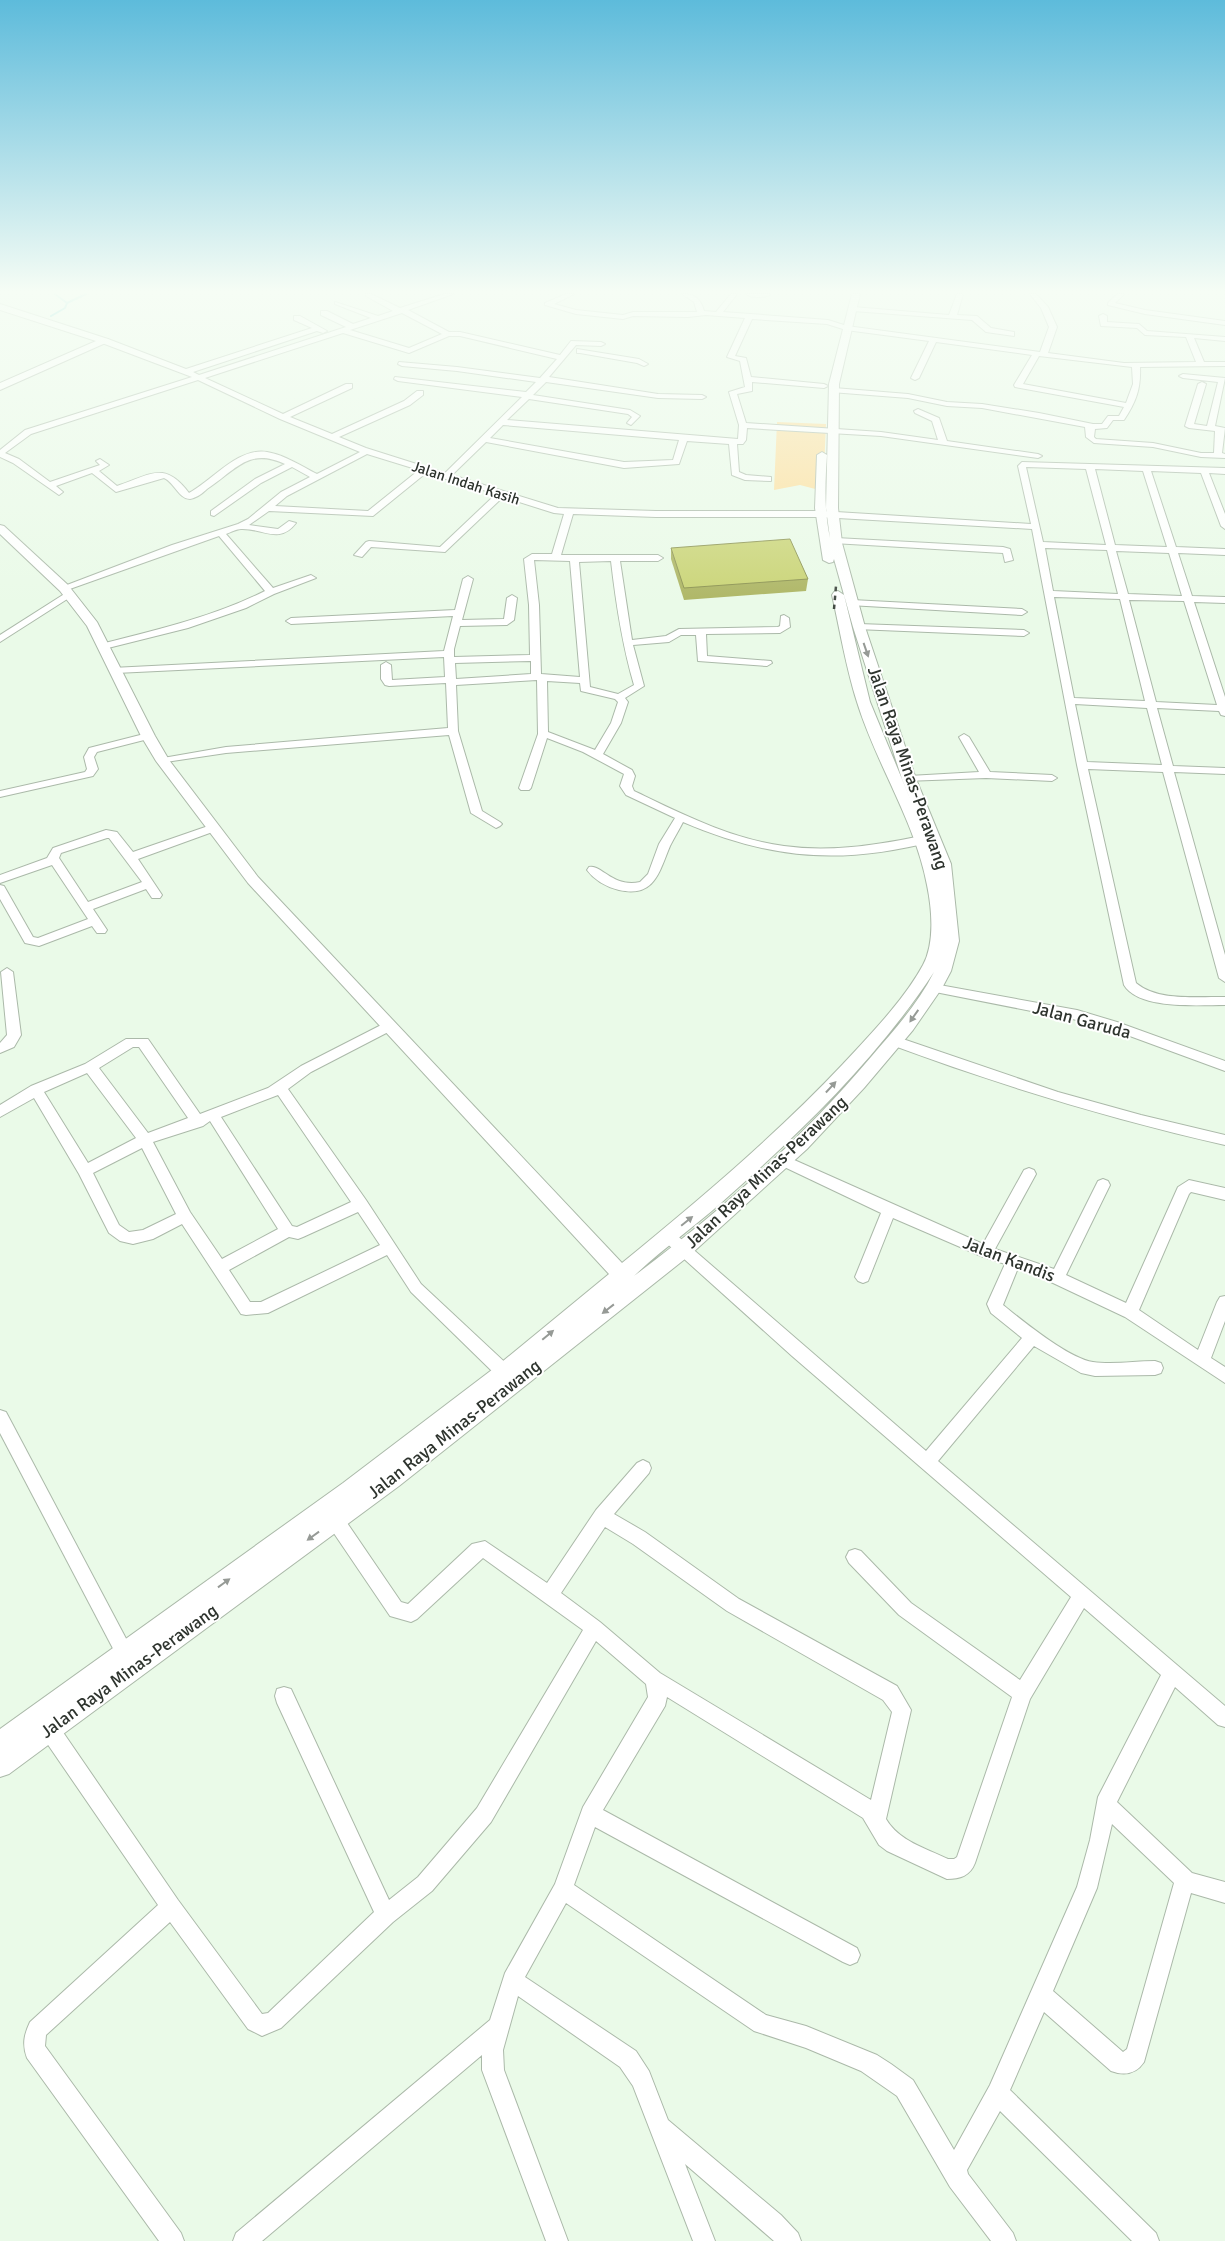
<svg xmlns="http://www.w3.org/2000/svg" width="1225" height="2241" font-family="Signika,sans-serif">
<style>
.green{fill:#fdde9b}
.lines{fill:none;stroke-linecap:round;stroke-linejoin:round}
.stream{stroke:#2ec5c8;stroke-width:2}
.minor-casing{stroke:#abb9a9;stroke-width:2}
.major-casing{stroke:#abb9a9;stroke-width:2}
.minor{fill:#fff;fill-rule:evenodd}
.major{fill:#fff;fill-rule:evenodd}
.rail{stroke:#434a43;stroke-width:2.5;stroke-dasharray:4.5 4.5;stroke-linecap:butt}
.wall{fill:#aeb665}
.building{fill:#cad476;stroke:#8d9453}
.oneway{fill:#969a96}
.labels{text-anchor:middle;stroke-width:4;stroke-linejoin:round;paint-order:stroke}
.far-street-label{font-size:15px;fill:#2e342e;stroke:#fff}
.street-label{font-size:18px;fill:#2e342e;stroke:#fff}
</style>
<rect width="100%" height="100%" fill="#eafae8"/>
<polygon class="green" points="777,422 826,424 823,491 800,485 774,490"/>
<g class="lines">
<g class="stream">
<polyline points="67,303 86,294"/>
<polyline points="51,316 65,308 67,303 55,294"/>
</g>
<g class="minor-casing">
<g id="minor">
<path d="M366,294H371L400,308L444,294H453L408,310L449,332H460L560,355L571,341L601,342L605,344L601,346L576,345L549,377L658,394L702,395L706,397L702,399L658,398L546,382L533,395L630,410L640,416L631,425L627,423L632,417L628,414L529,399L507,420L738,439L739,425L729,392L745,387L740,361L727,357L745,318L706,315L688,317L633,316L623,319L576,314L545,305V303L566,294H574L554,304L576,310L623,315L633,312H697L694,302L682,294C694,293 701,299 704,311L716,312L731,294H737L723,312L828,320L847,326L1040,352L1049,327L1041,308L1030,294H1036L1048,307L1057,327L1048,353L1124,363L1196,362L1186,337L1145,335L1137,328L1101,326L1099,316L1103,314L1107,316V322L1139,324L1147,331L1225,337V341L1194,338L1204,362H1225V366L1140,367C1141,389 1136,402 1124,420H1113L1107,428L1095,429L1094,437L1096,439L1153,443L1201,453H1214L1215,431L1189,428L1185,426L1198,384L1202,382L1206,384L1194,424L1207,426L1218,382L1183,378L1179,376L1183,374L1225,378L1215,426L1225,428L1222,453L1225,454V458L1201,457L1153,447L1094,443L1086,437L1085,427L982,408L947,406L908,398L831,392V388H834L908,394L947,402L982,404L1039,413L1093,424H1102L1108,416H1119L1124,407L1015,387L1014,385L1032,355L936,342L919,378L915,380L911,378L929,341L846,330L827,324L752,319L735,356L746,358L751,377L824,384L828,386L824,388L752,382V391L737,394L746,423L881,432L938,440L932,421L915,413L914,411L918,409L939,418L947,441L1038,454L1042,456L1038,458L881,436L747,428L746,440L743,444H737L739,472L746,475L771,477V481L745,480L732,475L729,444L687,441L679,464L624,468L486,442L452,475L558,508L656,511H820L1031,524L1018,466L1022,462L1225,468V474L1209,473L1225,514V529L1221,526L1201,473L1151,471L1176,547L1225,549V555L1178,553L1192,596L1225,597V603L1194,602L1225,697V716L1221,715L1219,711L1157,708L1173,766L1225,768V774L1174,772L1225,955V982L1219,978L1163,772L1088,769L1136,983C1159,1002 1197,996 1225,997V1005C1199,1005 1139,1010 1124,985L1077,765L1032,529L820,517H656L573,514L561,555H658L663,558L658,561H620L632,640L666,636L679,629L778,627L780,626L781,616L784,615L789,618L790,627L780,633L706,634L707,656L771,661L772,663L767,666L698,661L696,635H681L669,642L633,645L644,686L625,698L628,702L621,723L603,754L632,770L635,776L632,786L634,791C682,814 731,839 784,846C833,853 883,844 931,834L935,835L937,838L935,841C842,865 772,860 683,822C679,830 674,838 670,846C659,872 655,898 619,890C607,887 595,881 587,870L589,867C601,864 613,888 640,882L648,874L659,844L675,818L626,795L620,786L624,774L583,752L547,738L531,788L529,790H521L519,788L538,734L537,680L456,685L458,731L482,811L500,822L502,824L500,826L496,828L471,813L449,735L226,753L159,763L158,761L159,759L163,758L226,747L448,728L446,683L389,686L385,685L381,679V665L386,662L391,665L392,680L445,677L444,657L116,673L112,672V668L444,651L453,616L291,624L286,621L291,618L455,610L463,579L468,576L473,579L462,620L504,619L507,598L512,595L517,598L514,620L507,625L460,626L454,649V657L530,655L529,605L524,559L532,554H552L564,514L554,513L503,497L445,552L371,547L362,557L354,555L366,542L369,541L440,547L496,494L426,473L373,516L269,511L249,525L278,529L289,521L296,523C279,545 263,528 241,529C237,529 231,532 226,534L273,588L311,575L316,578L274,594L246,608L188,628L104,649L99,646L101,644C157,630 213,617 265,591L219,536L67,590H61L59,588L172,545L238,524L248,519L281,492L310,477L292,467L261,483L214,516L211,515V511L255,479L285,464C248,447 236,470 207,489C203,493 196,498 190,499C179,499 174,482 164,478L116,492L92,473L56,486L63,492L59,495L13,463L0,457V450L25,430L192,377L102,343V339H108L186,369L312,328L294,320V316H300L327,331L323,333L317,331L193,372L199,375L346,327L321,315V311H327L353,324L371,318L335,304V302L378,316L393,311L366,296ZM402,313L442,334L409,348L350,330ZM343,333L409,353L449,336H460L557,359L540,378L457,367L399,362L398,364L402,366L457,371L536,382L526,392L395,377L394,379L398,381L522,397L445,473L366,448L339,437L410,405L423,395V391H417L404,401L332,434L290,417L352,388V384H346L283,414L205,378ZM1039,356L1132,367L1133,384L1126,403L1023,384ZM198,380L280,419L360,452L317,474C301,466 285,455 267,452C238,447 212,481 189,493C164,460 151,475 117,486L99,471L109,465L100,459L96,461L100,465L97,466L50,482L19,459L5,453L31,434ZM503,425L679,440L673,460L624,462L490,438ZM367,454L419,470L368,511L275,506L287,496ZM1026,467L1086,469L1106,545L1043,542ZM1095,469L1143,471L1167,547L1115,545ZM1045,548L1107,550L1118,594L1053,591ZM1116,551L1169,553L1182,596L1128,594ZM534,560L570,561L580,677L541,674L539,605ZM611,561C616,604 622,644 634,685L618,694L590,687L579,562ZM1054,597L1120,599L1145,701L1074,698ZM1129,600L1184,601L1217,705L1156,702ZM531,661V674L456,679L455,663ZM547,681L580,683L581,691L615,699L618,702L611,723L595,750L548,732ZM1075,704L1147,708L1162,765L1087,762Z"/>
<path d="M746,294H771C766,298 750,298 746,294Z"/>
<polygon points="957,294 963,294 957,315 977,316 991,328 1014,332 1014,336 986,332 972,320 853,311 849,309 853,307 949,315"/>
<polygon points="1117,294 1124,294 1115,303 1145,310 1225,321 1225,325 1145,314 1108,305 1108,303"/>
<polygon points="577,349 639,359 648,364 644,366 637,363 580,353 577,353"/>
<polygon points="836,538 1003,547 1010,549 1013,560 1005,562 1003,553 833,543 832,541"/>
<polygon points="69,591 74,594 72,596 0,642 0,635"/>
<polygon points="852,600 1022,609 1027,612 1022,615 849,605 847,603"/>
<polygon points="859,624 1024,630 1029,633 1024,636 856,629 854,627"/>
<polygon points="148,733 153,736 152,738 97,752 94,757 98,769 93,776 0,797 0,791 85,772 87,769 84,757 89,748"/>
<polygon points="964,734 969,737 990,772 1052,775 1057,778 1052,781 986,778 905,781 904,779 905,777 909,776 979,772 959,737"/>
<path d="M214,824L220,828L218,830L138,859L162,895L160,898H152L146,889L93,909L107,930L105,933H97L92,926L39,946L25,943L0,899V885L4,886L33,937L38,938L88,919L52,865L0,883V875L47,858L53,848L106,830L117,832L133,852ZM107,838H109L142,882L88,902L59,858L61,853Z"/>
<polygon points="7,968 13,972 21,1035 14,1047 0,1053 0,1043 7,1035 1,972"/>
<polygon points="934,984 1077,1010 1117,1022 1225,1061 1225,1071 1108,1028 1077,1020 930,991 928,988 930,985"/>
<path d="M389,1021L394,1023L395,1026L394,1029L311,1072L288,1089L366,1200L421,1284L510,1367L512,1372L510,1377L504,1379L498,1377L411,1292L387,1255L268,1313L246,1315L241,1314L182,1224L153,1239L133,1244L120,1241L109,1233L79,1174L34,1098L0,1117V1105L31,1086L85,1064L126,1039H148L200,1114L268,1088L301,1066ZM133,1047H139L188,1118L148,1133L99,1068ZM87,1073L136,1138L88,1163L44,1092ZM278,1095L351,1202L297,1227L292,1226L221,1117ZM210,1121L278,1229L222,1259L190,1212L153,1142L203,1126ZM142,1148L176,1214L143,1230L129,1232L119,1225L93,1173ZM358,1212L380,1245L261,1302H250L229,1270L289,1237L298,1239L303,1237Z"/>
<path d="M894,1036L1058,1092L1141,1115L1225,1135V1145C1111,1119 999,1085 889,1044L887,1041L889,1038Z"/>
<path d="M783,1155L983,1244L1024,1170L1029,1168L1034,1170L1036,1174L995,1249L1054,1269L1098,1181L1103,1179L1108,1181L1110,1185L1066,1275L1126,1303L1178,1187L1189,1180L1225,1188V1200L1191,1192L1189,1194L1139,1310L1198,1350L1217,1302L1220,1297L1225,1296V1321L1211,1358L1225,1367V1383L1125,1317L1034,1274L1018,1268L1003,1305C1023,1321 1068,1358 1093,1362C1113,1365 1135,1361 1155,1361L1161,1363L1163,1368L1161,1373L1155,1375L1095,1376L1081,1373L1034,1346L938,1461L1225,1706V1727L1218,1725L1175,1687L1117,1802L1192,1873L1225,1882V1903L1191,1893L1144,2062C1136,2074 1125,2076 1111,2071L1044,2012L1010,2090L1156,2233L1159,2241H1132L1000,2111L967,2170L968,2174L1013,2233L1016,2241H991L950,2187L897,2096L861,2071L806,2048L754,2031L566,1903L525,1977L636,2051L649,2071L668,2120L781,2215L798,2233L801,2241H774L685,2164L715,2241H693L633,2086L620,2067L518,1996L503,2050L504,2070L568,2241H546L482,2070V2055L262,2241H233L236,2233L490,2020L505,1973L555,1884L583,1807L648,1697L646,1684L596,1641L491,1822L432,1891L393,1922L281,2028L262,2036L248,2029L170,1922L46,2035L45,2046L181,2233L184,2241H159L27,2058C22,2044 24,2035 30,2022L158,1905L42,1736L40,1729L42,1722L49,1720L56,1722L178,1900L262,2014L268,2013L374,1912L277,1703L275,1696L277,1689L284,1687L291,1689L389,1900L418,1877L477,1808L583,1630L483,1558L417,1619L411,1622L390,1616L329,1526L326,1520L329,1514L335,1512L341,1514L401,1602L408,1604L472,1544L485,1541L547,1583L596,1510L637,1463L643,1460L649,1463L651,1468L649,1473L614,1514L645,1532L739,1599L897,1686L911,1710L886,1819C899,1841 925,1848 948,1859H954L957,1857L1012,1697L899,1615L849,1563L846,1557L849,1551L855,1549L861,1551L911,1603L1020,1680L1071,1597L792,1356L663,1240L661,1236L663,1232L668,1230L673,1232L926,1451L1022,1338L991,1313L987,1304L1005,1264L981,1256L893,1218L868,1281L863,1283L858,1281L855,1277L881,1213L778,1164L776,1160L778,1156ZM605,1527L633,1544L727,1611L883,1700L892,1712L871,1800L660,1673L600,1622L561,1593ZM1084,1608L1161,1675L1098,1797L1090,1840L1077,1887L990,2085L954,2150L913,2080L891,2064L877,2055L806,2026L766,2015L574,1885L595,1827L843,1962L850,1965L857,1962L860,1955L857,1948L603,1810L665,1706L667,1697L863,1818L879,1845L887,1851L947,1879C960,1879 970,1876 975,1863L1030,1699ZM1112,1824L1174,1883L1127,2049L1123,2052L1053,1991L1097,1888Z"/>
<polygon points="0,1410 6,1412 131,1648 134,1654 131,1660 125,1663 119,1660 0,1433"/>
</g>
</g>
<g class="major-casing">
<g id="major">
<path d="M852,294H860L839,384L838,508L842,543L865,627L916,779L951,864L959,941L951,971L942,988L913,1030L864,1088L807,1149L690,1255L399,1486L9,1774L0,1777V1729L343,1483L497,1366L609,1274L248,883L156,761L141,736L87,626L60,591L0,534V525L4,526L68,585L97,622L155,736L169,760L258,877L622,1263C699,1200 775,1136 843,1064C870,1035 904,1000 923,965C935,943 932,909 927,885C915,821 876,764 857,702C846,668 840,630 832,595L834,592L838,591L844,595L870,702L911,801L902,779L853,627L834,559L833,562L829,563L823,560L815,508L817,455L822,452L827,455C825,483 824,511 830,538L826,508L829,384ZM934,972C918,1004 894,1030 871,1057C802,1139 720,1212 634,1276C661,1250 693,1228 721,1203C799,1134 877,1059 934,972Z"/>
<polygon points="0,304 108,339 110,341 0,390 0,383 96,341 0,310"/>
</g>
</g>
<use href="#minor" class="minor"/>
<use href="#major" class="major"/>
<polyline class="rail" points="834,609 836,586"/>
</g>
<polygon class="wall" points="671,548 808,579 806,591 684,600 671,559"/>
<polygon class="building" points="790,539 808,579 684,588 671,548"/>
<defs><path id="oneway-solid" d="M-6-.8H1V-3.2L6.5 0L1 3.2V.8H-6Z" transform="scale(1.25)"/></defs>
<g class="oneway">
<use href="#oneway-solid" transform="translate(866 650) rotate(71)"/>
<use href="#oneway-solid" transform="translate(914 1016) rotate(125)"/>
<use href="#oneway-solid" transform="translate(831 1087) rotate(-47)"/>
<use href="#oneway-solid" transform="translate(687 1221) rotate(-39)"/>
<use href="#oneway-solid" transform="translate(608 1309) rotate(142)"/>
<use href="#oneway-solid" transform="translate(548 1335) rotate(-40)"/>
<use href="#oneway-solid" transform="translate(313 1536) rotate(144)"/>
<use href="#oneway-solid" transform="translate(224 1583) rotate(-36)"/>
</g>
<linearGradient id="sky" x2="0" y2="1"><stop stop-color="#5dbbdb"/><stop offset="0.48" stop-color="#f6fdf5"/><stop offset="1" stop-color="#f6fdf5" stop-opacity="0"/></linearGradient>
<rect width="1225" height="607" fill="url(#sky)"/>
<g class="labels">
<g class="far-street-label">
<text transform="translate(466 483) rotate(18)" y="5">Jalan Indah Kasih</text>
</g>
<g class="street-label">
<text transform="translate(908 768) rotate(71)" y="6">Jalan Raya Minas-Perawang</text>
<text transform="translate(1082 1020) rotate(15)" y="6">Jalan Garuda</text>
<text transform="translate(766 1172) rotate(-43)" y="6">Jalan Raya Minas-Perawang</text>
<text transform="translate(1009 1259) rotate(21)" y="6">Jalan Kandis</text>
<text transform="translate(454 1429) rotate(-38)" y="6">Jalan Raya Minas-Perawang</text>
<text transform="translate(129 1671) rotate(-36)" y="6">Jalan Raya Minas-Perawang</text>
</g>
</g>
</svg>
